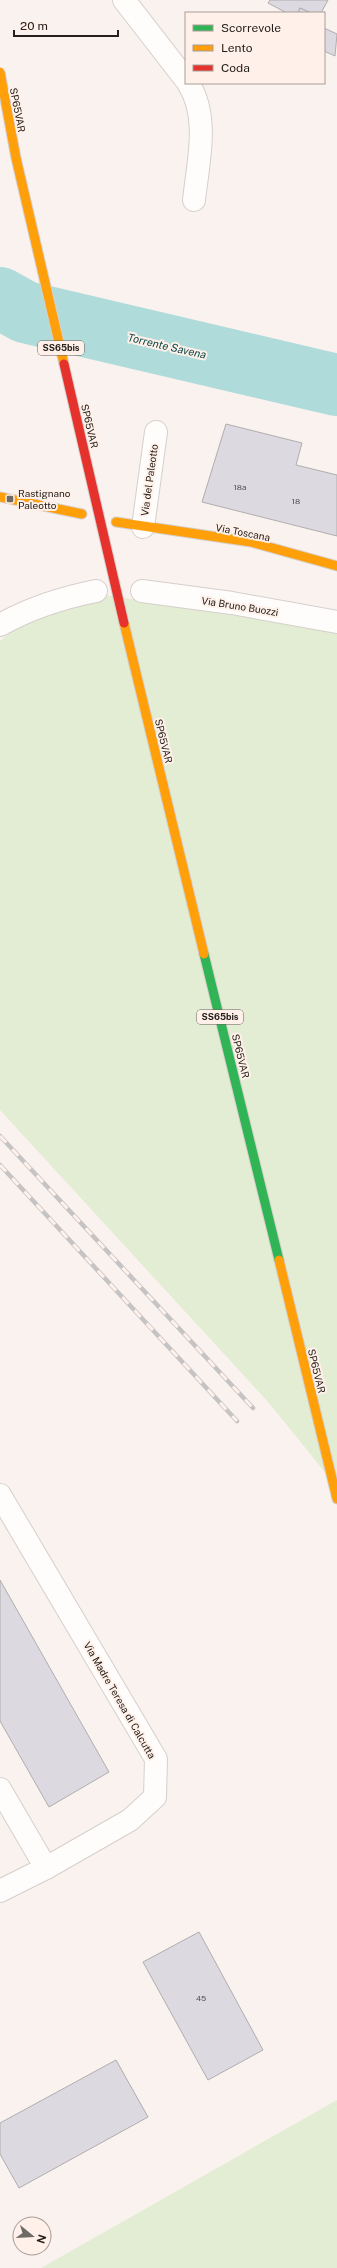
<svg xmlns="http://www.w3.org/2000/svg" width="337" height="2268" font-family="'Public Sans',sans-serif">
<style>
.green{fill:#e2edd3}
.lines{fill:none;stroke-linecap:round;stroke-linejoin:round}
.river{stroke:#b0dbdb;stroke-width:62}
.building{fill:#dcd9e0;stroke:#b0adae}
.street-casing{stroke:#d6cfcb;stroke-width:24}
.fast-casing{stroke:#d6cfcb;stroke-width:11}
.slow-casing{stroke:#d6cfcb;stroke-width:11}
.street{stroke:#fefdfc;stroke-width:22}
.fast{stroke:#30b455;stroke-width:9}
.slow{stroke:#ff9f0a;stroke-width:9}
.rail-casing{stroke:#c5c3c3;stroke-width:4.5}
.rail{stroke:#fff1e9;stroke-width:3;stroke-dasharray:9;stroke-linecap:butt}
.slow-bridge-casing{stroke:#d6cfcb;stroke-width:11;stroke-linecap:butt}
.jam-bridge-casing{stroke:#d6cfcb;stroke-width:11;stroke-linecap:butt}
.slow-bridge{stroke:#ff9f0a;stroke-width:9}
.jam-bridge{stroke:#e5322d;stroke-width:9}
.poi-dot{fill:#706a66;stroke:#fff1e9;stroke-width:1.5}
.labels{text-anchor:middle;stroke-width:4;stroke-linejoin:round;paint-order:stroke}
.number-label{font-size:8px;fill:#544e4d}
.shield{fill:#fff1e9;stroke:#675f5a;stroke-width:1}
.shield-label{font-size:9px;font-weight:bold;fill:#26201c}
.street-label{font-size:10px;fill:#26201c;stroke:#fff1e9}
.poi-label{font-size:10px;fill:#26201c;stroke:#fff1e9;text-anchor:start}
.water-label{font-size:11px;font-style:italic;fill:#074647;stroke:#fff1e9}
</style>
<rect width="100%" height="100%" fill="#faf2ee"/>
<g class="green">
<polygon points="105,595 337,631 337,1487 269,1403 0,1110 0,641 21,624"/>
<polygon points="337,2100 337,2268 41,2268"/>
</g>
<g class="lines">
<polyline class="river" points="0,298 25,312 337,385"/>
</g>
<g class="building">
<polygon points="270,0 328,0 321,13 311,13 300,8 298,13 287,13 268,3"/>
<polygon points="300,8 311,13 298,13"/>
<polygon points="324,28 337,34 335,56 324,51"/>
<polygon points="226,424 302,443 296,465 337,475 337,536 202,502"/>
<polygon points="0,1580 109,1772 49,1807 0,1721"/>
<polygon points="199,1932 263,2050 208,2080 143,1962"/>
<polygon points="116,2060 148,2117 19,2188 0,2154 0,2123"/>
</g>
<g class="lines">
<g class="street-casing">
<g id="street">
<polyline points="124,0 186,80"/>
<path d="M188,83C210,117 198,162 194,200"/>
<polyline points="143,527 156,432"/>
<polyline points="142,591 232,603 337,622"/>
<path d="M0,625C30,608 61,598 96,591"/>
<polyline points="0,1495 156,1759 155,1797 130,1820 46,1868 0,1891"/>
<polyline points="0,1789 46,1868"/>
</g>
</g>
<g class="fast-casing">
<polyline id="fast" points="204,954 279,1260"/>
</g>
<g class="slow-casing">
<g id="slow">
<polyline points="0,497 82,514"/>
<polyline points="116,522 251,542 337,566"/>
<polyline points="124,623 204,954"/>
<polyline points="279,1260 337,1499"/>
</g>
</g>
<use href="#street" class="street"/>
<use href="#fast" class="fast"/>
<use href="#slow" class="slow"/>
<g class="rail-casing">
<g id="rail">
<polyline points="0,1136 253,1408"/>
<polyline points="0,1165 237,1421"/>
</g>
</g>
<use href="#rail" class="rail"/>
<g class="slow-bridge-casing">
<polyline id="slow-bridge" points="0,72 16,158 64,364"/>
</g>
<g class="jam-bridge-casing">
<polyline id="jam-bridge" points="64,364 124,623"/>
</g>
<use href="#slow-bridge" class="slow-bridge"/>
<use href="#jam-bridge" class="jam-bridge"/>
</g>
<rect class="poi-dot" x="6" y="495" width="8" height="8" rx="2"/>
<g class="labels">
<g class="number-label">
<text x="240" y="490">18a</text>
<text x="296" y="504">18</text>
<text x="201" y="2001">45</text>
</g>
<g class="shield">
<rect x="38" y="341" width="46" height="14" rx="3"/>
<rect x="197" y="1010" width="46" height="14" rx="3"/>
</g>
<g class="shield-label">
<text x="61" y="351">SS65bis</text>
<text x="220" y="1020">SS65bis</text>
</g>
<g class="street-label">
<text transform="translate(18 110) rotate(79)" y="4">SP65VAR</text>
<text transform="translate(90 426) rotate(77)" y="4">SP65VAR</text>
<text transform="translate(149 480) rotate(-82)" y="4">Via del Paleotto</text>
<text transform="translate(243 532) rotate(11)" y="4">Via Toscana</text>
<text transform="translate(240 606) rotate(9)" y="4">Via Bruno Buozzi</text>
<text transform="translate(164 741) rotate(76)" y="4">SP65VAR</text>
<text transform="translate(241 1056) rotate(76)" y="4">SP65VAR</text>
<text transform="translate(317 1371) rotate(76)" y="4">SP65VAR</text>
<text transform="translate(120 1700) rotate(60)" y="4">Via Madre Teresa di Calcutta</text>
</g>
<g class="poi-label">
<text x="18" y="497">Rastignano<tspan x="18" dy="12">Paleotto</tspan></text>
</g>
<g class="water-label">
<text transform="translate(167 346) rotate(13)" y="4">Torrente Savena</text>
</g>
</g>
<rect x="185" y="12" width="140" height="72" fill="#fff1e9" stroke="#a89d97"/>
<rect x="193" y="25" width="20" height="6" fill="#30b455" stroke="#a89d97"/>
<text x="221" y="32" font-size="12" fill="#26201c">Scorrevole</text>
<rect x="193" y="45" width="20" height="6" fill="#ff9f0a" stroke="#a89d97"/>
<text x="221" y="52" font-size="12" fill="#26201c">Lento</text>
<rect x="193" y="65" width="20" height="6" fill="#e5322d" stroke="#a89d97"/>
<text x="221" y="72" font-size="12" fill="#26201c">Coda</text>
<g transform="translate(32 2236) rotate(108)"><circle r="19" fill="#fff1e9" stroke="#a89d97"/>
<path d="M0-3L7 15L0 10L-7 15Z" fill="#706a66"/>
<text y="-6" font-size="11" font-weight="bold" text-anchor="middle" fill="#26201c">N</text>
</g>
<path d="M14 30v6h104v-6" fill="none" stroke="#26201c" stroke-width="2"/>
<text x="20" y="30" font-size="12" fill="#26201c" stroke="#fff1e9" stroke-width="3" paint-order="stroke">20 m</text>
</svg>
